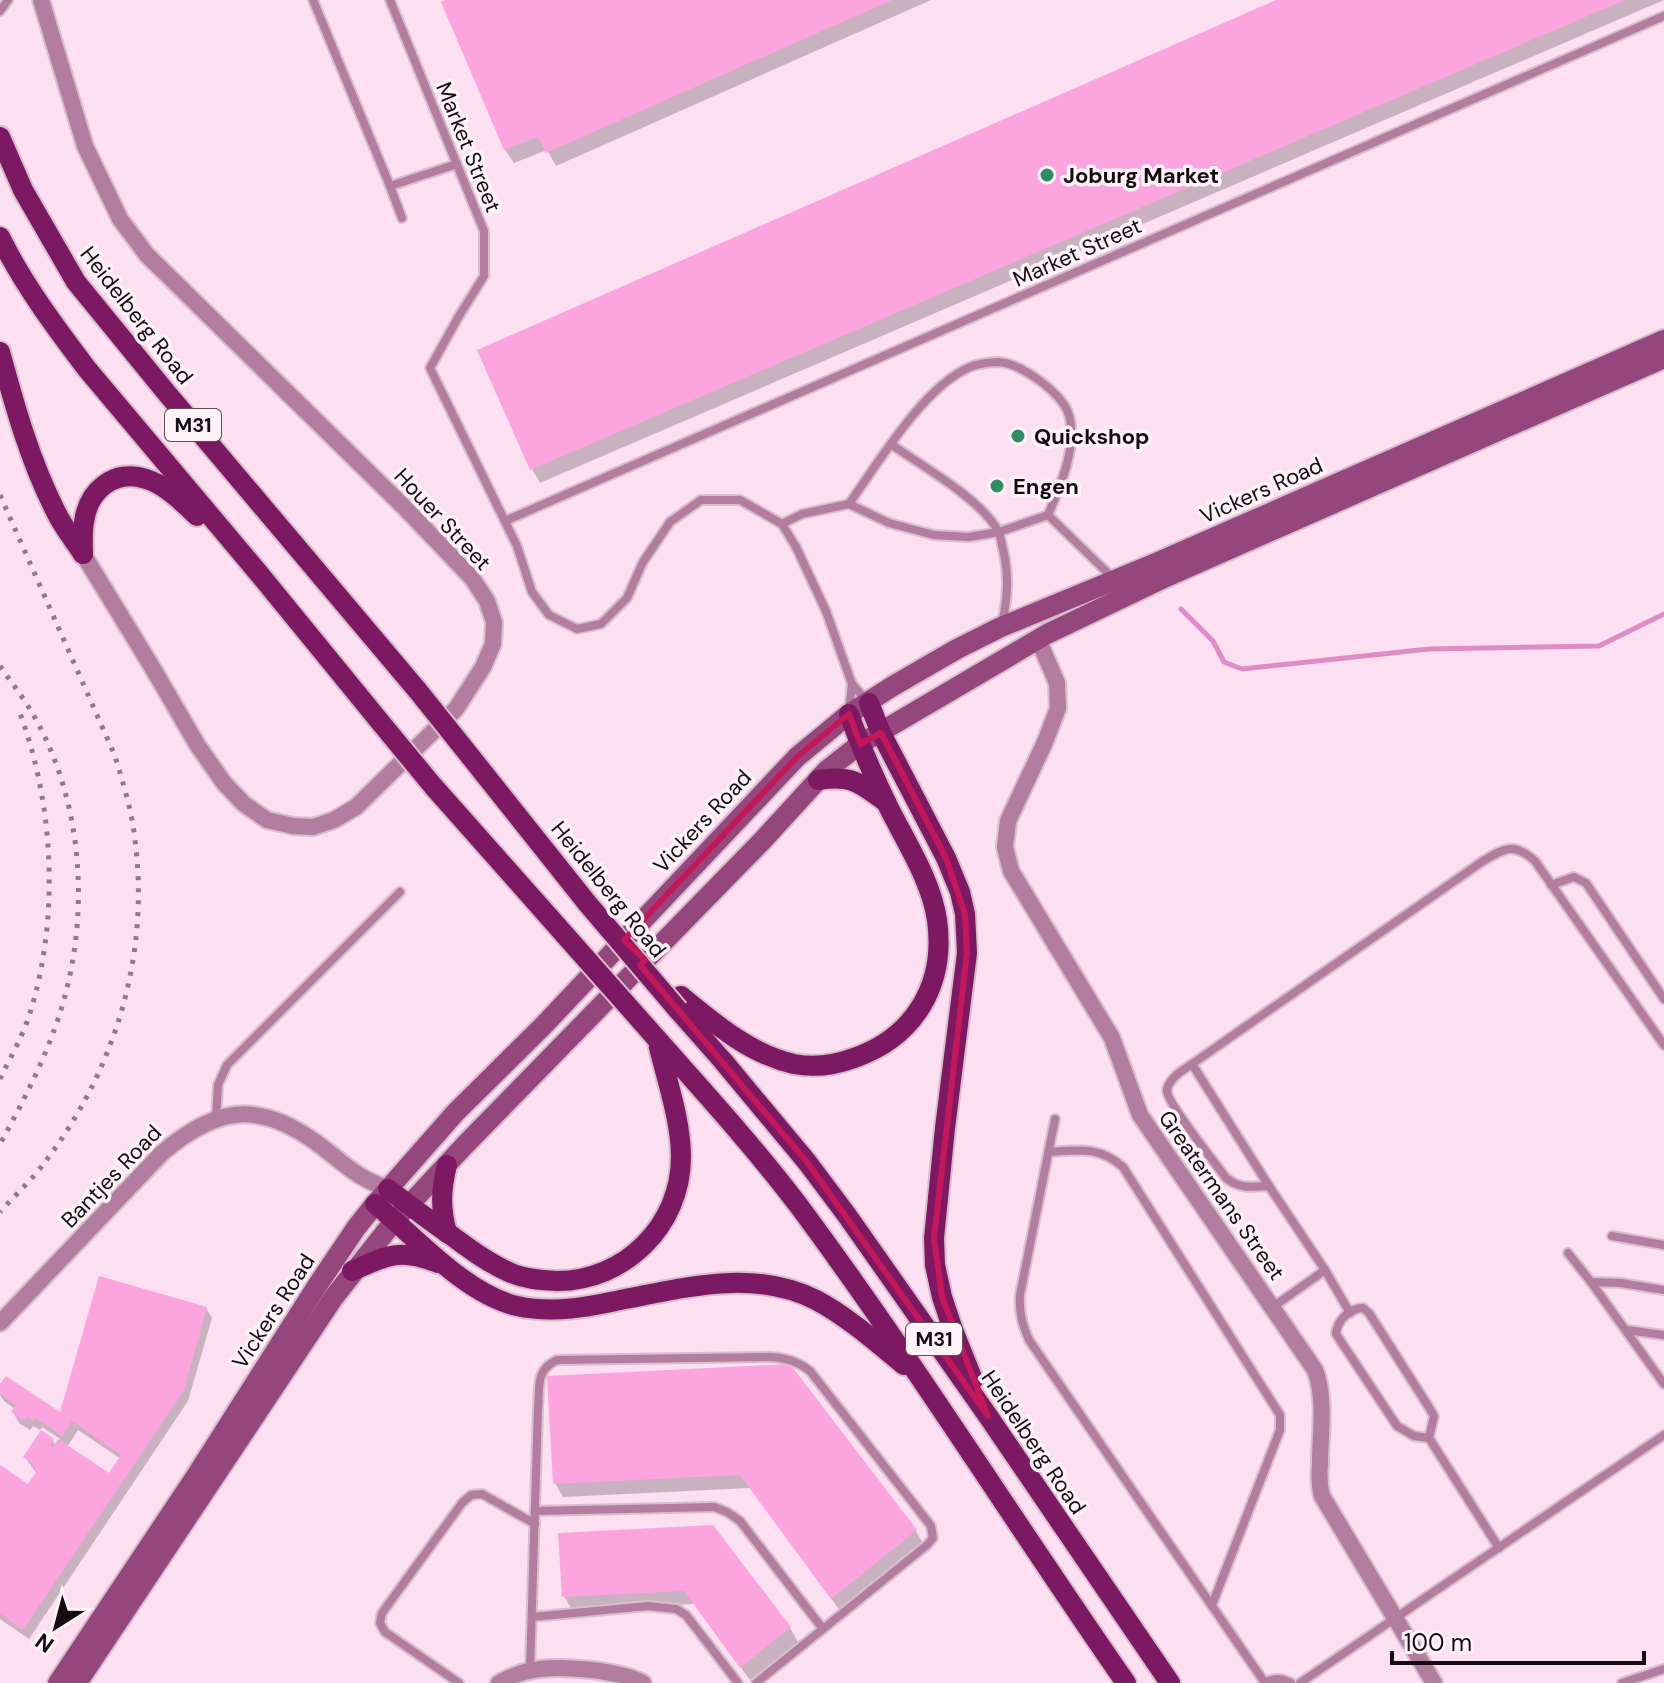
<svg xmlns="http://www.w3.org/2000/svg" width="1664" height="1683" font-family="'DM Sans',sans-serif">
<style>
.shadow{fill:#0003;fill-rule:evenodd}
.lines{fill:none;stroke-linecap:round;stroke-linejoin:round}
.stream{stroke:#e08cc4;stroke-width:5}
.building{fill:#fba4dd}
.lane-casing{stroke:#d7bdcd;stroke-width:12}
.street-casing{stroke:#d7bdcd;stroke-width:20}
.secondary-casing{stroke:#d7bdcd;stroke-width:24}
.primary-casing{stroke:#d7bdcd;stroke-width:24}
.lane{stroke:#b37da0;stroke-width:8}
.street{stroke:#b37da0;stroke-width:16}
.secondary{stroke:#95477d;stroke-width:20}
.primary{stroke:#7d1863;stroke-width:20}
.rail{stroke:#8f7c88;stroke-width:5;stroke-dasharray:4 8;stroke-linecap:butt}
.primary-bridge-casing{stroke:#d7bdcd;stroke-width:24;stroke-linecap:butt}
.primary-bridge{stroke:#7d1863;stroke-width:20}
.marked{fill:none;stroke:#c2185b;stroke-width:6;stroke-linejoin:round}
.poi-dot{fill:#2f8c63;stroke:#fef2f9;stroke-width:3}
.labels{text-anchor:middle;stroke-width:7;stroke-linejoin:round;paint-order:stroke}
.shield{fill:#fef2f9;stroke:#5b5157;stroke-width:2}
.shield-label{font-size:20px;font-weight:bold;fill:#150c12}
.street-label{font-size:22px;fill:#150c12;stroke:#fef2f9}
.poi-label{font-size:22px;font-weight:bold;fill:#150c12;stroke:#fef2f9;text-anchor:start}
</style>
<rect width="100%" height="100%" fill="#fcdff1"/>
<g class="shadow">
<polygon points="451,0 931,0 556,166 547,150 514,163 505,150 443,3"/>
<polygon points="1281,0 1664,0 540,483 532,469 479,351"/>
<path d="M206,1308L212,1318L188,1401L29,1639L0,1619V1467L29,1486L37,1474L25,1457L53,1441L56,1446L60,1439L42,1427L40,1430L33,1426L30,1430L19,1423L13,1412L15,1409L4,1401L0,1395V1388L61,1415ZM78,1430L121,1459L110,1475L67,1447Z"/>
<polygon points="549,1378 916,1531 924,1545 841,1612 750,1488 563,1497 555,1483"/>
<polygon points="560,1535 790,1628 798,1642 750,1680 694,1604 572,1610 564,1596"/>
</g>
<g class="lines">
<polyline class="stream" points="1181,609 1213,641 1224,662 1242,669 1429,649 1599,646 1664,614"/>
</g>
<g class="building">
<polygon points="445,0 892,0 546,153 538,137 504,150 441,2"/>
<polygon points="1276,0 1625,0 530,470 477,350"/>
<polygon points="99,1276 207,1307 184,1390 23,1630 0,1614 0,1465 28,1484 37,1471 31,1467 34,1464 23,1457 41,1430 54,1439 50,1446 53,1447 58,1439 109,1473 121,1455 72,1421 62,1436 36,1418 33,1421 27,1417 24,1421 11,1412 16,1405 0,1394 0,1384 6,1376 60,1412"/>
<polygon points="790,1364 917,1530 831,1599 740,1475 553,1484 547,1376"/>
<polygon points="713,1525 791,1627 740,1668 684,1591 562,1597 558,1533"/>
</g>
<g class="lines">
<g class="lane-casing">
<g id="lane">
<polyline points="313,0 390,186"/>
<polyline points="390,0 484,231 484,276 459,316 430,368 517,546 532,592 549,615 577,629 601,624 627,598 643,562 670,522 701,500 740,500 782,524 796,547 826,611 852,684 866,700"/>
<polyline points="0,11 8,0"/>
<polyline points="402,218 390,186 457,164"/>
<path d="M892,445C921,465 982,500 998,531C1001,536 1001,543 1003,549C1009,575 1008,597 1002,623"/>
<path d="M849,504C878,463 923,388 968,368C976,364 990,362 998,362C1021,363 1062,393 1069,415C1078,446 1060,487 1048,515"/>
<polyline points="505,521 1664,16"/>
<polyline points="782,524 802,514 849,504 889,523 934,535 969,537 999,532 1048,515 1114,579"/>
<polyline points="849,711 852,684"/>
<polyline points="1551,885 1574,877 1586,883 1664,999"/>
<polyline points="1192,1064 1269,1186 1325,1270 1273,1307"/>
<polyline points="216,1119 218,1085 227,1065 400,892"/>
<path d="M1055,1119L1020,1295C1019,1314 1022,1323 1029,1340L1265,1683"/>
<path d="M1049,1152C1078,1150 1100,1146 1123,1167L1280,1415V1430L1212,1605"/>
<path d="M1269,1186C1251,1187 1240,1189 1226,1178C1216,1164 1166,1102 1167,1090C1169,1078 1183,1070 1192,1064L1483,861C1505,848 1514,842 1535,861L1664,1045"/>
<polyline points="1612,1236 1664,1245"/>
<polyline points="1568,1253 1591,1282 1664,1384"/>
<polyline points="1325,1270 1350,1313"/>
<polyline points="1591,1282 1621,1283 1664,1290"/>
<polyline points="1627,1330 1664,1335"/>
<path d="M1429,1438L1434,1416L1430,1409L1369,1313L1363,1308C1350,1308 1337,1320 1336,1334L1397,1426L1414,1436L1429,1438L1499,1548"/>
<polyline points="535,1511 714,1507 727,1512 740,1521 823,1629"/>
<polyline points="532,1617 648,1606 676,1609 686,1615 738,1683"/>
<path d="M530,1670L538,1408C540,1387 535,1370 557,1360L770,1357C786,1358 797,1361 810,1371L931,1526L933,1538L927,1545L756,1683"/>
<polyline points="459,1683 385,1632 380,1623 382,1613 462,1503 471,1495 482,1494 535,1524"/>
<path d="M1265,1683C1274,1677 1282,1678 1291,1683"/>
<polyline points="1300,1683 1664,1435"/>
<polyline points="1622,1683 1664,1669"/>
</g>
</g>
<g class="street-casing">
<g id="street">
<polyline points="41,0 85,146 120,219 147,255 405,508 472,578 487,601 494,622 493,644 483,667 456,709 356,807 334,820 313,827 293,826 267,820 244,804 224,783 198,746 152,667 83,554"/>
<path d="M1038,639L1057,683L1058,708L1045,742L1008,821L1005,847L1011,871L1112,1038L1140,1115L1315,1370C1326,1398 1320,1435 1320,1464C1319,1475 1319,1485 1322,1496L1434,1683"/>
<path d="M0,1323L162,1153C215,1108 256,1100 314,1141C330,1152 343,1165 359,1175C368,1181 378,1185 388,1189"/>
<path d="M499,1683C508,1678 518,1673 529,1671C555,1664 619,1670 643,1683"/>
</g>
</g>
<g class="secondary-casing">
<g id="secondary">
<polyline points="58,1683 196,1476 317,1286 356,1228 375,1204 456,1112 544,1025 797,757 849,714 893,686 957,649 1001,627 1156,563 1664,340"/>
<polyline points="77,1683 334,1297 395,1220 465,1145 763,840 827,770 860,744 1047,634 1166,577 1664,358"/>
</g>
</g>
<g class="primary-casing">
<g id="primary">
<polyline points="0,137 23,190 76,282 165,391 418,691"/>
<path d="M0,237C23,284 56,328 87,369L256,570L381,723"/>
<path d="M0,352C15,407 30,461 56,512C63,527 74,540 83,554"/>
<path d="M83,554C83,544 82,533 84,522C88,491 114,468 146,479C166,485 182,502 197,516"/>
<polyline points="869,703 881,733 946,858 960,892 965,914 967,953 945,1128 934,1238 935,1265 942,1297 953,1330 973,1380"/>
<polyline points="470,756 587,903"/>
<path d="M818,780C853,775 858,782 886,802"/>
<polyline points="433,786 565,935"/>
<path d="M681,996C715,1024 750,1054 794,1064C814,1068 835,1065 854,1058C915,1037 946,984 937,920C931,879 905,841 887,804C873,775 860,745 849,714"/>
<polyline points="678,1010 723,1061 807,1162 846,1214 988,1416 1170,1683"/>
<path d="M657,1039C705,1093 755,1148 799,1206C914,1361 1016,1525 1126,1683"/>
<path d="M388,1189C409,1205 430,1221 452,1236C470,1249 488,1263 509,1272C524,1279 540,1280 557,1281C625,1281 681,1225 681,1157C681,1120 666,1078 658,1043"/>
<path d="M375,1204C416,1237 465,1294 517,1306C553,1314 589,1307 625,1299C688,1287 755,1269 816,1300C848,1317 876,1342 904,1365"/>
<path d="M447,1233C440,1208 441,1189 447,1165"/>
<path d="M352,1271C388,1255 400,1248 438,1263"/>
</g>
</g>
<use href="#lane" class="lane"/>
<use href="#street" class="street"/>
<use href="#secondary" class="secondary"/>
<use href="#primary" class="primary"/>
<g class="rail">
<path d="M0,495L115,756C123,783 132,811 135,840C150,955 115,1070 45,1162C32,1180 15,1195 0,1212"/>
<path d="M0,666C9,679 19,692 28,706C79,788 90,895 67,988C54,1042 27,1095 0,1144"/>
<path d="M0,1079C10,1058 23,1036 30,1013C60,917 54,801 18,708"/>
</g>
<g class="primary-bridge-casing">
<g id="primary-bridge">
<polyline points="418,691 470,756"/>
<polyline points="381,723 433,786"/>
<polyline points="587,903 678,1010"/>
<polyline points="565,935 657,1039"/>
</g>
</g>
<use href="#primary-bridge" class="primary-bridge"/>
</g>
<path class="marked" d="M849,714L860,744L881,733L946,858L965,914L967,953L934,1238L942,1297L988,1416L807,1162L640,965L645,960L624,940L797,757Z"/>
<g class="poi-dot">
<circle cx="1047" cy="175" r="8"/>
<circle cx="1018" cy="436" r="8"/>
<circle cx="997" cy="486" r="8"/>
</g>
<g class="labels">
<g class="shield">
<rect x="165" y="409" width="56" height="32" rx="6"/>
<rect x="906" y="1323" width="56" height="32" rx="6"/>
</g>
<g class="shield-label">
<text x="193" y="432">M31</text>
<text x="934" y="1346">M31</text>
</g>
<g class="street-label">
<text transform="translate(469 147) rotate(68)" y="8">Market Street</text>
<text transform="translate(1077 252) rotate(-24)" y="8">Market Street</text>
<text transform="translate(137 315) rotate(52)" y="8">Heidelberg Road</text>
<text transform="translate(1261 490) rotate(-24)" y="8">Vickers Road</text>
<text transform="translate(443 519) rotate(47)" y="8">Houer Street</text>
<text transform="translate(702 821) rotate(-47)" y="8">Vickers Road</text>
<text transform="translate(609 889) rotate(51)" y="8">Heidelberg Road</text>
<text transform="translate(111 1176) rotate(-46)" y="8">Bantjes Road</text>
<text transform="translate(1222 1195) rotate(55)" y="8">Greatermans Street</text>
<text transform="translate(273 1311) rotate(-57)" y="8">Vickers Road</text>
<text transform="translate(1034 1442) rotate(56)" y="8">Heidelberg Road</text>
</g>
<g class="poi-label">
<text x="1063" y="183">Joburg Market</text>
<text x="1034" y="444">Quickshop</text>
<text x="1013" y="494">Engen</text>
</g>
</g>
<g transform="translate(56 1627) rotate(216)" stroke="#fef2f9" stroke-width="6" paint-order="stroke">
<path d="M0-6L14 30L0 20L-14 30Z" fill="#150c12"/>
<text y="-12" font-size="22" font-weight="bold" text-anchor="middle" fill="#150c12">N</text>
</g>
<path d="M1392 1651v12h252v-12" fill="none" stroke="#150c12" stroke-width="4"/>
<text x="1404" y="1651" font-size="24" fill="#150c12" stroke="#fef2f9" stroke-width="6" paint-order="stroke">100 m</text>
</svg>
